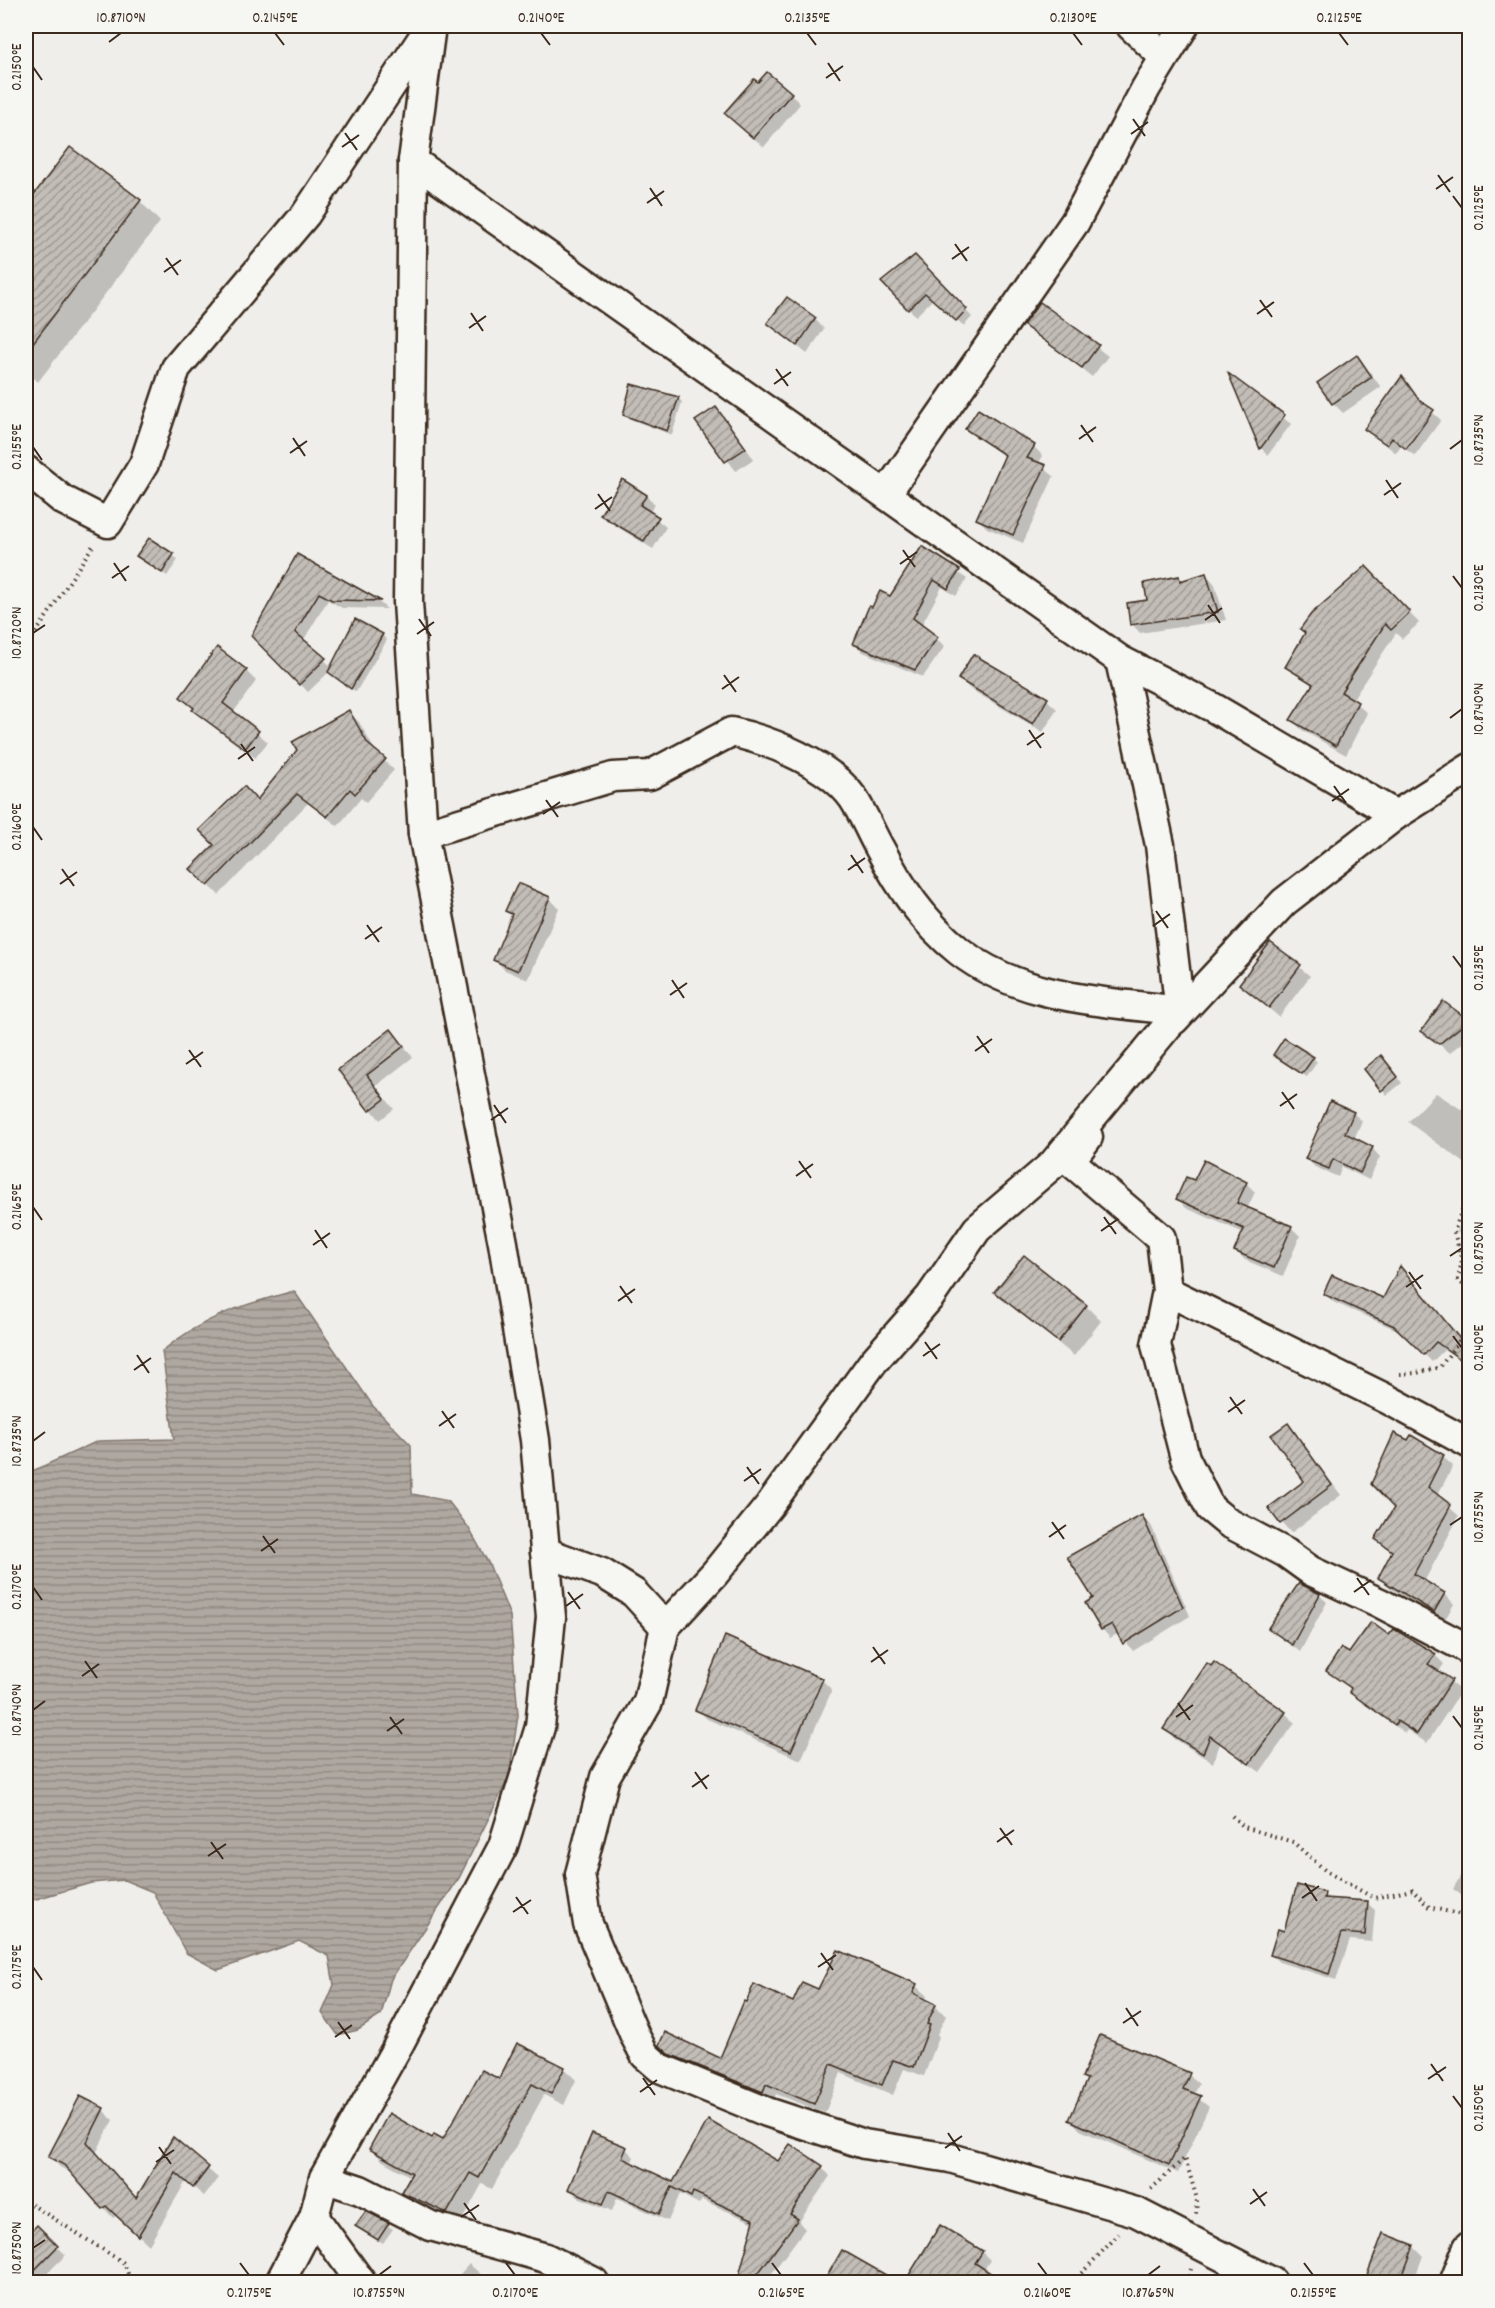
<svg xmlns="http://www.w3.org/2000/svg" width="1495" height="2308" font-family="Dekko,sans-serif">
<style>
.water{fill:url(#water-rules);stroke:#81766d;stroke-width:1.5}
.shadow{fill:#0003}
.building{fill:url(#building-hatch);stroke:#3b2a1e;stroke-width:1.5}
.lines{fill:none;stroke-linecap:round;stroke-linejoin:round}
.minor-casing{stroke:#3b2a1e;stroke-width:33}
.primary-casing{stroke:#3b2a1e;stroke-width:38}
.path{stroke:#3b2a1e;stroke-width:4;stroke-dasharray:1.5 4.5;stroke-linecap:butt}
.minor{stroke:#f6f6f2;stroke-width:28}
.primary{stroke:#f6f6f2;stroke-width:33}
.ticks{fill:none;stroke:#3b2a1e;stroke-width:2}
.neatline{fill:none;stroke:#3b2a1e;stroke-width:2}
.ticks-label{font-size:15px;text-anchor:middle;fill:#3b2a1e}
</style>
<defs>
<pattern id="water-rules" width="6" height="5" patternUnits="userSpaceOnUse" patternTransform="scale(1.5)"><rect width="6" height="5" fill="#afa8a1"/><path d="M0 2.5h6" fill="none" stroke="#908983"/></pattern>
<pattern id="building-hatch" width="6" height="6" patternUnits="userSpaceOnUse" patternTransform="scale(1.5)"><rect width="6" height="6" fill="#c2bdb7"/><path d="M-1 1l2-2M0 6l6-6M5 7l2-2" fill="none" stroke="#9f9a94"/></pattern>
</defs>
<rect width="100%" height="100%" fill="#efeeea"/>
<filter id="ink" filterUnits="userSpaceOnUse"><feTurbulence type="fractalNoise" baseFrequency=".0167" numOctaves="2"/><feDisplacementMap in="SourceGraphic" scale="12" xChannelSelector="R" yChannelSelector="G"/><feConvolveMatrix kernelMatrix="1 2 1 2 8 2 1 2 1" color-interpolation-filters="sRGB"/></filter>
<g filter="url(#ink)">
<path class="water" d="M294,1291L373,1406L411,1445L412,1494L448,1501L468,1527L489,1564L510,1616L518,1715L509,1777L459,1878L391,1979L381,2015L358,2030L338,2035L322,2013L334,1985L329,1956L299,1941L218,1970L186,1953L153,1892L124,1880L91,1883L26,1902V1474L98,1441L174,1439L162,1351C205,1316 242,1305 294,1291Z"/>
<g class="shadow">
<polygon points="791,94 800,104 764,147 736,123"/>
<polygon points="70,149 140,201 160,222 38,382 26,372 26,207"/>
<polygon points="915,257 972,317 964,326 933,299 916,316 883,282"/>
<polygon points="1040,304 1108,356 1092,377 1025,325"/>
<polygon points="815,319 824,329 807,354 769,323"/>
<polygon points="1357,357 1381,387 1343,413 1333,403"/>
<polygon points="1232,378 1291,424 1268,455 1261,448"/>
<polygon points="1402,378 1424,405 1441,420 1415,456 1401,446 1396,453 1366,429"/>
<polygon points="678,398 682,402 672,435 630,419 625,414"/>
<polygon points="716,408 754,459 736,471 698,421"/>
<polygon points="966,429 1034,447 1043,456 1038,464 1054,476 1023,543 987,528 978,519 1005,457"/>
<polygon points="646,496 655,504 649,513 666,527 653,549 611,523 602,515"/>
<polygon points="922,548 967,579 956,596 942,587 921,626 945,646 923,677 863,652 855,644 872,609 891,598"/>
<polygon points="173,555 178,560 167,576 138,556"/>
<polygon points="298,556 380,603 387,609 342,608 328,600 303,641 332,667 356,621 382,635 387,640 356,692 330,671 308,692 253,636"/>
<polygon points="1366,568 1419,623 1402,639 1396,633 1352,700 1367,713 1346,755 1302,730 1292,720 1313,686 1287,666 1307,634 1312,615"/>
<polygon points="1206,574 1214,583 1226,620 1140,633 1132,624 1149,601 1179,577 1183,582"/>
<polygon points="246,671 256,681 233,713 268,742 255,758 204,720 182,697"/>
<polygon points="960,679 1047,700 1057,709 1043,732 970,689"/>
<polygon points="349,712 359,722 377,754 394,770 366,802 361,798 338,826 308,803 219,895 192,869"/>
<polygon points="549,898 559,908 528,980 505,970 495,960 513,917 507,911"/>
<polygon points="1271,944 1310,976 1279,1017 1240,984"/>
<polygon points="1443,1003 1470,1022 1470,1037 1450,1053 1423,1031"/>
<polygon points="391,1031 413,1057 376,1086 394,1109 380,1120 340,1070"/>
<polygon points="1313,1058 1317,1062 1307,1077 1279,1059"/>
<polygon points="1386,1062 1402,1083 1387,1095 1366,1069"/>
<polygon points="1436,1093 1470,1115 1470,1167 1408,1122"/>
<polygon points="1353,1113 1362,1121 1354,1139 1372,1148 1380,1157 1369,1180 1342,1167 1338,1177 1315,1167 1306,1158"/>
<polygon points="1194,1182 1246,1183 1255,1192 1247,1209 1291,1227 1300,1236 1283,1276 1245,1260 1236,1251 1244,1233 1186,1208 1178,1199"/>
<polygon points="1470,1202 1470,1242 1457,1232"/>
<polygon points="996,1292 1086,1306 1101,1321 1074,1356"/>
<polygon points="1325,1294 1384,1300 1462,1342 1468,1334 1470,1368 1445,1349 1432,1362 1404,1333 1333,1302"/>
<polygon points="1288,1425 1341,1495 1291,1533 1270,1509 1306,1481"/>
<polygon points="1411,1437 1443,1457 1453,1466 1437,1496 1459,1516 1424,1582 1445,1594 1454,1604 1444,1621 1390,1588 1380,1578 1393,1553 1376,1539 1396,1508"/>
<polygon points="1142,1517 1151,1525 1190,1616 1133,1651 1119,1633 1110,1638 1102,1629 1095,1599"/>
<polygon points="1319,1595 1327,1602 1300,1652 1270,1628"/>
<polygon points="1350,1655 1435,1655 1444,1664 1438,1673 1461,1691 1427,1743 1407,1730 1405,1733 1360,1701 1352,1690 1328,1671"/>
<polygon points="822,1680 832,1690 801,1760 707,1719 697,1709"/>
<polygon points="1285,1713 1295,1723 1260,1772 1220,1744 1213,1763 1175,1739 1165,1729"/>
<polygon points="1470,1859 1470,1902 1453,1889"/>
<polygon points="1324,1894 1330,1900 1367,1903 1375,1910 1372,1942 1350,1940 1336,1980 1279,1962 1271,1955 1285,1933"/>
<polygon points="838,1952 916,1986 927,1996 925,2001 936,2006 946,2016 937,2034 939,2037 924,2076 904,2069 893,2095 841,2073 825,2113 776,2094 773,2102 681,2064 661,2045 721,2060 794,2004 819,1991"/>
<polygon points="564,2068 576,2080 564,2105 544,2095 492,2189 482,2184 460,2224 415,2204 403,2192 411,2177 383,2161 371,2149 432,2140 443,2141 500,2081"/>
<polygon points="1189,2075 1199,2084 1194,2095 1209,2107 1178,2173 1080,2130 1071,2120 1088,2081 1084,2076"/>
<polygon points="80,2098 103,2110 113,2120 96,2153 137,2199 173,2139 218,2178 204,2196 186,2181 149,2245 117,2215 113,2218 73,2174 60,2167 50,2157"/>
<polygon points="626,2149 634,2157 631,2164 674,2184 778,2163 822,2167 830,2176 799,2222 805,2229 769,2277 778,2282 739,2282 754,2223 702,2200 699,2204 680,2194 668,2221 617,2198 612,2211 578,2197 570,2189"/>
<polygon points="366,2213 393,2229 383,2243 357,2226"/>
<polygon points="26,2227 32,2232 37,2227 66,2255 38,2282 26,2282"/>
<polygon points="1413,2246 1423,2256 1413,2282 1366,2282"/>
<polygon points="982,2252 990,2260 984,2270 905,2282"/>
<polygon points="469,2264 490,2282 453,2282"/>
</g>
<g class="building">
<polygon points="767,72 792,93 753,138 724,113 754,79 758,82"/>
<polygon points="70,147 141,200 26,352 26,205"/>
<polygon points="915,255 967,309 956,321 925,293 908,310 881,282"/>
<polygon points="787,297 816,318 797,346 767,323"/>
<polygon points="1040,302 1099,345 1082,368 1023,325"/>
<polygon points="1357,355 1372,377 1332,404 1317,383"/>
<polygon points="1228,373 1285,415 1260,449"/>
<polygon points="1402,376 1419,400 1434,410 1406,449 1392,438 1387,445 1364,429"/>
<polygon points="631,384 679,397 667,431 623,415"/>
<polygon points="716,407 746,448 725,462 695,421"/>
<polygon points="978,409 1035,445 1027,458 1046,465 1013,535 976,519 1005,455 965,429"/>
<polygon points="622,479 647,495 640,505 659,517 644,541 600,515"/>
<polygon points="149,538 174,554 162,573 136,556"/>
<polygon points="922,546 960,570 948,589 934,580 913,618 938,637 915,670 853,644 869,606 872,607 880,591 890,596"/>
<polygon points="297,554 381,601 332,600 319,593 295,632 326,658 299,685 251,636"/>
<polygon points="1366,566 1410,612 1391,630 1385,624 1341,692 1358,702 1336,746 1290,720 1313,684 1285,667 1305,633 1300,629 1311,614"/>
<polygon points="1206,573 1218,612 1130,625 1127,603 1147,600 1144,583 1179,576 1180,581"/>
<polygon points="355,619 383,634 351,689 328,672"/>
<polygon points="217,647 247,670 223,703 259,731 245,749 192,710 194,708 180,697"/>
<polygon points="973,654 1048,698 1033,724 958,679"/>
<polygon points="349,710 368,744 386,759 355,794 350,789 327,817 297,794 208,886 190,869 214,845 199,830 244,786 257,800 297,750 292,742"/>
<polygon points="518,883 550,897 518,971 493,960 512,914 505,911"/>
<polygon points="1270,942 1301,965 1269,1008 1239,984"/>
<polygon points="1443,1001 1469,1020 1439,1044 1421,1031"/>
<polygon points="391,1029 404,1046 367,1075 385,1099 369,1111 338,1070"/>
<polygon points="1284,1038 1314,1057 1302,1074 1273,1055"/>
<polygon points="1381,1055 1398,1077 1381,1091 1364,1069"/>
<polygon points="1330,1101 1354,1112 1345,1133 1373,1147 1360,1173 1333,1159 1329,1169 1305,1159"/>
<polygon points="1204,1160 1247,1182 1237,1203 1292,1226 1274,1268 1234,1251 1244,1229 1176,1199 1186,1177 1194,1180"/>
<polygon points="1024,1255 1087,1305 1058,1342 994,1292"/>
<polygon points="1400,1266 1470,1351 1470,1366 1436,1342 1424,1355 1394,1326 1323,1294 1332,1275 1383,1298"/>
<polygon points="1288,1423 1332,1485 1280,1524 1268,1508 1304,1481 1271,1435"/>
<polygon points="1394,1433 1408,1440 1411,1435 1444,1455 1428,1487 1451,1505 1414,1574 1445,1593 1434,1612 1378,1578 1392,1551 1375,1539 1394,1508 1371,1484"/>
<polygon points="1142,1515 1183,1607 1123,1644 1112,1624 1101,1630 1085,1603 1093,1598 1067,1557"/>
<polygon points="1299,1583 1320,1594 1292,1645 1268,1628"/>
<polygon points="1371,1622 1389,1635 1394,1629 1436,1654 1428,1664 1452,1680 1417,1734 1397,1721 1395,1725 1349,1692 1351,1688 1326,1671 1341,1648 1349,1653"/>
<polygon points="725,1636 823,1679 791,1751 695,1710"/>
<polygon points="1214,1662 1286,1712 1249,1764 1210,1736 1203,1754 1163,1729 1207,1663 1211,1666"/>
<polygon points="1297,1885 1325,1892 1324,1898 1368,1901 1365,1935 1342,1933 1329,1974 1270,1955 1278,1929 1284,1931"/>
<polygon points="838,1950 917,1984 913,1993 936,2004 927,2024 930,2025 914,2067 893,2060 882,2085 831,2064 814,2104 766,2084 763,2092 669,2054 659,2045 665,2032 720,2058 744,2001 746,2002 754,1984 793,2002 802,1982 818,1989"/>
<polygon points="1100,2035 1190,2073 1183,2089 1201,2096 1169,2165 1069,2120 1087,2079 1082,2077"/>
<polygon points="517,2043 565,2067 551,2094 532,2084 479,2178 470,2173 447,2213 401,2192 412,2173 369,2149 389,2113 432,2138 434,2134 443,2139 482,2070 499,2079"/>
<polygon points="80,2096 104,2108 87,2142 136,2198 173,2137 209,2167 193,2188 176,2173 138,2236 106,2206 102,2209 64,2165 48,2157"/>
<polygon points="708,2120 778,2161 790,2144 823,2166 790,2214 798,2219 751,2283 737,2283 754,2220 693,2192 691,2197 672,2187 659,2214 609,2191 603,2204 568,2189 592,2133 627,2147 622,2158 673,2182"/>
<polygon points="366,2211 389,2223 378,2240 355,2226"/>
<polygon points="37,2225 58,2246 26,2279 26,2237"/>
<polygon points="940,2225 983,2251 975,2263 1006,2283 904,2283"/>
<polygon points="1383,2233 1414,2245 1400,2283 1364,2283"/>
<polygon points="842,2250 900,2283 823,2283"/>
</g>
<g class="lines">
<g class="minor-casing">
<g id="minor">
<polyline points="1131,26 1163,56"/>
<polyline points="413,161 1120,660 1214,708 1396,815 1470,768"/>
<polyline points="26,470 63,500 108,523 144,464 176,368 306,214 428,30"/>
<polyline points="886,494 1075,222 1146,88 1184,26"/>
<polyline points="1120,660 1160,845 1180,1011 1053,1164 977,1229 930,1297 873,1362 769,1506 715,1573 665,1627 648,1702 605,1777 580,1874 588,1924 635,2036 645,2055 660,2068 767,2112 864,2144 950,2158 1136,2212 1272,2282"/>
<path d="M423,834L613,777L650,775L731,732C770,740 830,765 853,798C863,813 870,831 879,847C900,887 923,922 959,951C1022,1000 1104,1001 1180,1011"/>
<polyline points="1174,1020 1284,902 1396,815"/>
<polyline points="1088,1137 1070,1161 1161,1238 1167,1291 1156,1345 1185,1458 1210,1508 1227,1522 1286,1553 1311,1571 1380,1603 1470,1650"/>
<polyline points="1167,1291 1389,1400 1470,1444"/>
<polyline points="545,1552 602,1573 634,1593 665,1627"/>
<polyline points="324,2178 360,2190 431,2226 546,2258 594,2282"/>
<polyline points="314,2217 361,2282"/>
<polyline points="280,2282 314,2217 324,2178 399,2044 503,1846 540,1727 551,1617 535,1440 503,1243 423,834 408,602 413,161 431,26"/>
</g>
</g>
<g class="primary-casing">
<polyline id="primary" points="1457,2282 1470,2249"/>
</g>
<g class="path">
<polyline points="26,648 94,544"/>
<polyline points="1470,1187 1454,1232 1462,1260 1458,1280 1470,1291"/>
<polyline points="1400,1374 1417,1373 1440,1367 1470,1326"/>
<polyline points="1232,1816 1244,1827 1293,1842 1327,1872 1374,1898 1412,1890 1429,1907 1470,1917"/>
<polyline points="1151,2189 1185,2158 1197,2199 1196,2214"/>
<polyline points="26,2201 124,2263 131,2282"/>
<polyline points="1073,2282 1119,2234"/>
<polyline points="1188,2282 1191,2269"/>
</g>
<use href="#minor" class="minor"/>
<use href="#primary" class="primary"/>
</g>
</g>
<path class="ticks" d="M275,33L284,45M541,33L550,45M807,33L816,45M1073,33L1082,45M1339,33L1348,45M109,42L121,33M828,63L840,81M33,67L42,80M826,78L843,66M1133,119L1145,136M345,133L357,150M1131,134L1148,122M342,147L359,135M1438,175L1450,192M650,188L662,206M1436,189L1453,177M1453,196L1462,208M647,203L664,191M955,244L967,261M166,258L178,275M952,259L969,247M164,272L181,260M1260,300L1272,317M471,313L483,331M1257,314L1274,302M469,328L486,316M776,369L788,386M774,384L791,372M1081,425L1093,442M293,438L305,456M1079,439L1096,427M33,447L42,460M1450,449L1462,440M290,453L307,441M1386,480L1398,498M598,494L610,511M1384,495L1401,483M595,509L612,497M903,550L915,567M114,563L126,581M900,564L917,552M1453,576L1462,588M112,578L129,566M1208,605L1220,623M419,619L431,636M1205,620L1222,608M33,633L45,625M417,634L434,622M724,675L736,692M722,689L739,677M1450,718L1462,709M1029,730L1041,748M241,744L253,761M1027,745L1044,733M238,759L255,747M1334,786L1346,803M546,800L558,817M1332,801L1349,789M543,814L560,802M33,827L42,840M851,855L863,873M62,869L74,886M848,870L865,858M60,884L77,872M1156,911L1168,928M367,925L379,942M1153,926L1170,914M365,939L382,927M1453,956L1462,968M672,980L684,998M670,995L687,983M977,1036L989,1053M189,1050L201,1067M975,1051L992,1039M186,1064L203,1052M1282,1092L1294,1109M494,1105L506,1123M1280,1106L1297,1094M491,1120L508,1108M799,1161L811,1178M796,1176L813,1164M33,1207L42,1220M1104,1217L1116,1234M315,1230L327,1248M1101,1231L1118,1219M313,1245L330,1233M1450,1256L1462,1248M1409,1272L1421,1289M620,1286L632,1303M1406,1287L1423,1275M618,1301L635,1289M1453,1336L1462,1348M925,1342L937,1359M137,1355L149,1373M923,1356L940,1344M134,1370L151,1358M1230,1397L1242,1414M442,1411L454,1428M1228,1412L1245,1400M439,1426L456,1414M33,1441L45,1432M747,1467L759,1484M744,1481L761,1469M1052,1522L1064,1539M1450,1525L1462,1517M263,1536L275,1553M1049,1537L1066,1525M261,1551L278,1539M1357,1578L1369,1595M33,1587L42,1600M568,1592L580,1609M1354,1592L1371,1580M566,1606L583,1594M873,1647L885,1664M85,1661L97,1678M871,1662L888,1650M82,1676L99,1664M1178,1703L1190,1720M33,1710L45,1701M1453,1716L1462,1728M390,1717L402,1734M1176,1717L1193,1705M387,1731L404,1719M695,1772L707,1789M692,1787L709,1775M1000,1828L1012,1845M211,1842L223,1859M997,1842L1014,1830M208,1856L226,1844M1305,1883L1317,1901M516,1897L528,1914M1302,1898L1319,1886M513,1912L531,1900M821,1953L833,1970M33,1967L42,1980M818,1967L836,1955M1126,2008L1138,2026M338,2022L350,2039M1123,2023L1141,2011M335,2037L352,2025M1431,2064L1443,2081M643,2078L655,2095M1428,2079L1446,2067M640,2092L657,2080M1453,2096L1462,2108M948,2133L960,2151M159,2147L171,2164M945,2148L962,2136M156,2162L174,2150M1253,2189L1265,2206M464,2203L476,2220M1250,2204L1267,2192M461,2217L479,2205M33,2248L45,2240M240,2263L249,2275M506,2263L515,2275M772,2263L781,2275M1038,2263L1047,2275M1304,2263L1313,2275M379,2275L391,2266M1148,2275L1160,2266"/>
<rect width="1495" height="2308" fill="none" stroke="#f6f6f2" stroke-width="66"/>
<rect x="33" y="33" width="1429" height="2242" class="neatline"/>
<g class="ticks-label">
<text x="121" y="22">10.8710°N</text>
<text x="275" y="22">0.2145°E</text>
<text x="541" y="22">0.2140°E</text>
<text x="807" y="22">0.2135°E</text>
<text x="1073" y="22">0.2130°E</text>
<text x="1339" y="22">0.2125°E</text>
<text transform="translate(16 67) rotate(-90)" y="5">0.2150°E</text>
<text transform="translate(1478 208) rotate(-90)" y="5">0.2125°E</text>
<text transform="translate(1478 440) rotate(-90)" y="5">10.8735°N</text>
<text transform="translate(16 447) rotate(-90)" y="5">0.2155°E</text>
<text transform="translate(1478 588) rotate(-90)" y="5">0.2130°E</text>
<text transform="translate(16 633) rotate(-90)" y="5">10.8720°N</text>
<text transform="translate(1478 709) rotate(-90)" y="5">10.8740°N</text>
<text transform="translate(16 827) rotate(-90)" y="5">0.2160°E</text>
<text transform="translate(1478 968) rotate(-90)" y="5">0.2135°E</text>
<text transform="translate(16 1207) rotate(-90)" y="5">0.2165°E</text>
<text transform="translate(1478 1248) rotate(-90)" y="5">10.8750°N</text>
<text transform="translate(1478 1348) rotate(-90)" y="5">0.2140°E</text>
<text transform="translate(16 1441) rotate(-90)" y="5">10.8735°N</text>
<text transform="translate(1478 1517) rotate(-90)" y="5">10.8755°N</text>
<text transform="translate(16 1587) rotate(-90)" y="5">0.2170°E</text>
<text transform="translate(16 1710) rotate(-90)" y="5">10.8740°N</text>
<text transform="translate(1478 1728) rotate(-90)" y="5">0.2145°E</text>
<text transform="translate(16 1967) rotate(-90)" y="5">0.2175°E</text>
<text transform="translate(1478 2108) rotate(-90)" y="5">0.2150°E</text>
<text transform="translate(16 2248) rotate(-90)" y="5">10.8750°N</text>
<text x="249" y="2297">0.2175°E</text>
<text x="379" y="2297">10.8755°N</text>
<text x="515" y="2297">0.2170°E</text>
<text x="781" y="2297">0.2165°E</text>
<text x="1047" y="2297">0.2160°E</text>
<text x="1148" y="2297">10.8765°N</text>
<text x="1313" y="2297">0.2155°E</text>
</g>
</svg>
